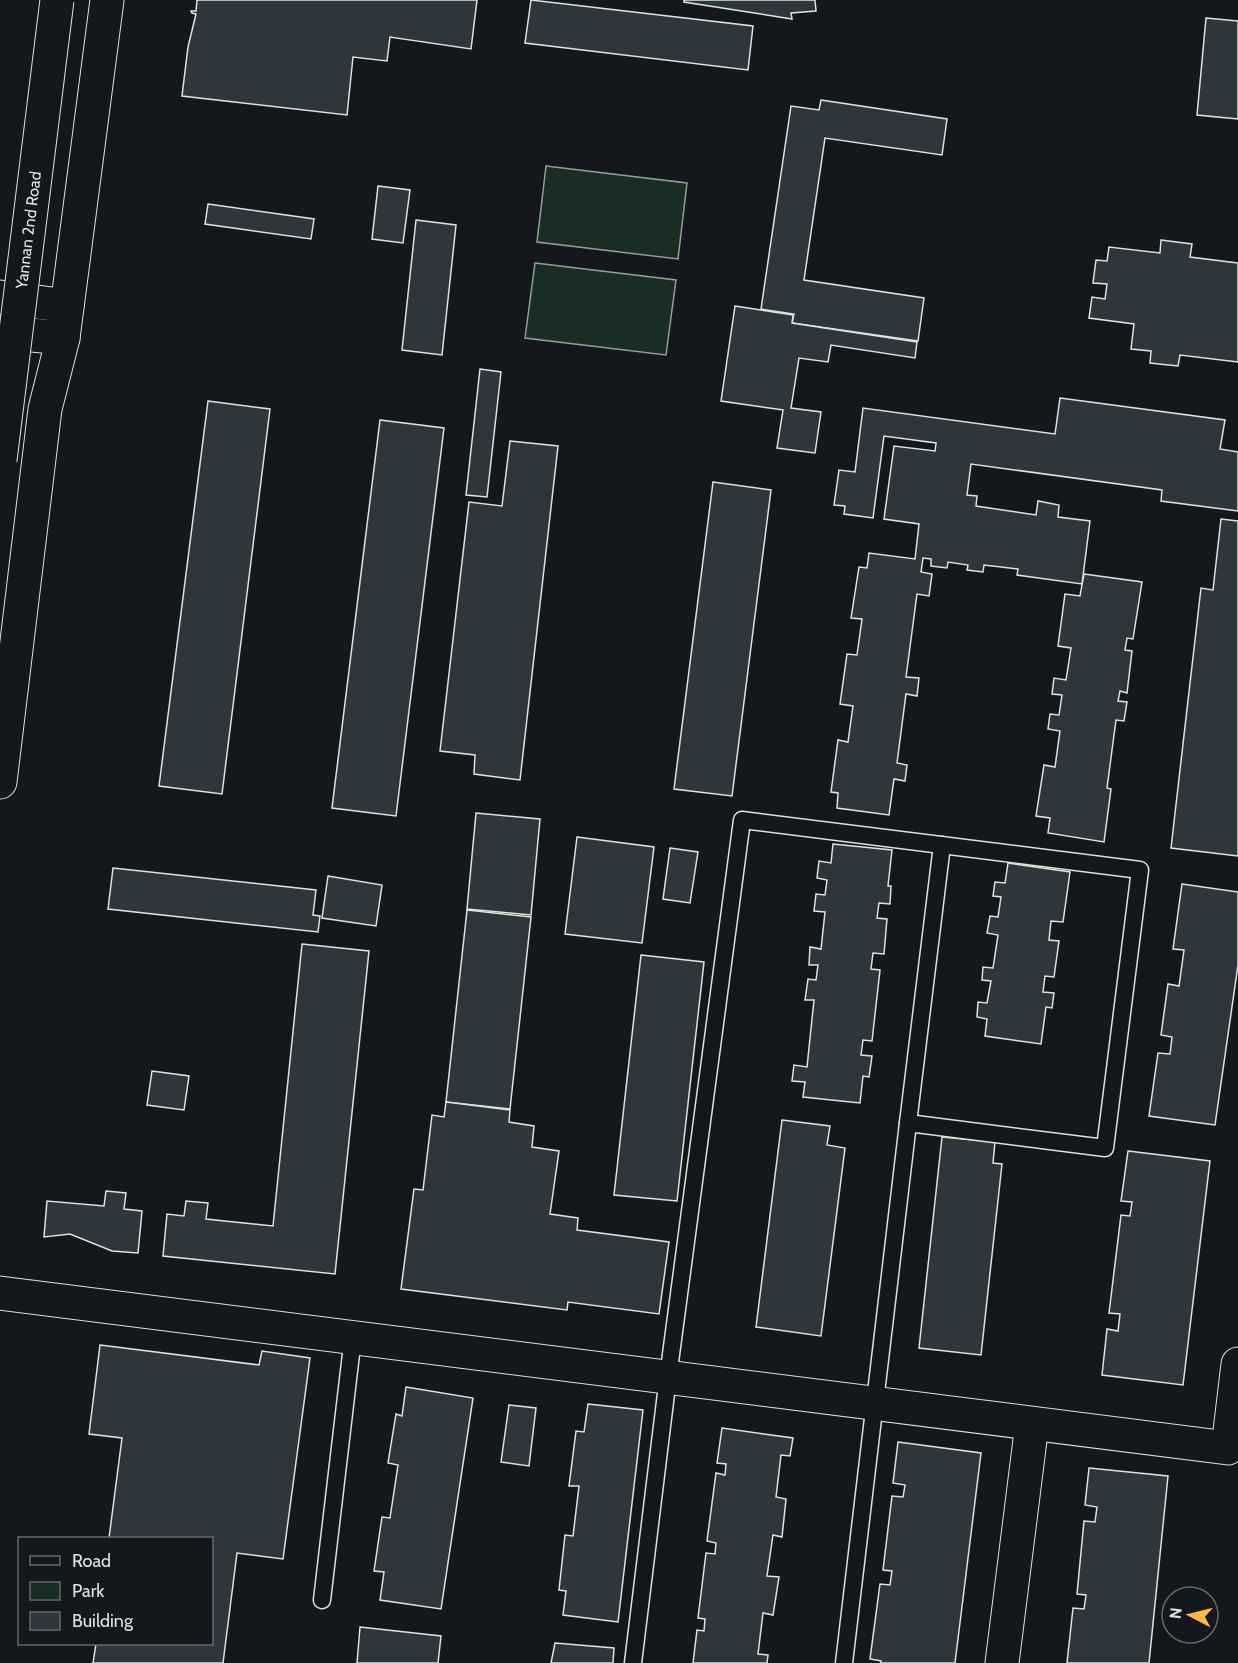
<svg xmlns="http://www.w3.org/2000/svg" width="1238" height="1663" font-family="Cabin,sans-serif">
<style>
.green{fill:#1a2d24;stroke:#939e99;stroke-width:1.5}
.building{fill:#2c363c;stroke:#d8e6dc;stroke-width:1.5}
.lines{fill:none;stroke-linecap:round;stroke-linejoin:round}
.lane-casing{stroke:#d8e6dc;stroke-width:19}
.street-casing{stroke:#d8e6dc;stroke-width:35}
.secondary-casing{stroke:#d8e6dc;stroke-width:35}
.lane{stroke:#14181c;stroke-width:16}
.street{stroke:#14181c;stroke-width:33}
.secondary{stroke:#14181c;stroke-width:33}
.primary-bridge-casing{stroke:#d8e6dc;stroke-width:35;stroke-linecap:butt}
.primary-bridge{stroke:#14181c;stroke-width:33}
.labels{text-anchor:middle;stroke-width:4.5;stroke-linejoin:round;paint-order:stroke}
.street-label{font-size:16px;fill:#d8e6dc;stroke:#14181c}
</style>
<rect width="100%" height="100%" fill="#14181c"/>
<g class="green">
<polygon points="546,166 687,183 678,259 537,242"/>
<polygon points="535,263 676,280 666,355 525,338"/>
</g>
<g class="building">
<polygon points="197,0 477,0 471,49 390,37 387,61 353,57 347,115 182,96 188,47 196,14 192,13 191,11 196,11"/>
<polygon points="531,0 753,26 748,70 525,43"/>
<polygon points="684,0 815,0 816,11 791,13 792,19 684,2"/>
<polygon points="1206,18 1238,21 1238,119 1197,115"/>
<polygon points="821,100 947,119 942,155 825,138 804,280 924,298 918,341 792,323 794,314 761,309 791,106 819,110"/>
<polygon points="378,186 410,190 403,243 372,239"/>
<polygon points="208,204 314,219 311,239 205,224"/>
<polygon points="416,220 456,225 442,355 402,350"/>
<polygon points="1161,240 1192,244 1190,257 1238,263 1238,362 1180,355 1178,366 1150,363 1151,351 1131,349 1134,324 1089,318 1092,297 1105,299 1107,284 1093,283 1096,260 1107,261 1109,247 1160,253"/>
<polygon points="735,306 793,315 792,323 917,342 915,358 831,345 828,362 799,358 791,408 821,412 815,453 777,448 783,410 721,401"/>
<polygon points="480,369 501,372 487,497 466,495"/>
<polygon points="1060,398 1225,420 1220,449 1238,452 1238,511 1161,501 1162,490 971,464 967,495 977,496 976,506 1036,515 1038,501 1059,505 1058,517 1090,521 1082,584 1017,575 1018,569 984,565 983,572 967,570 968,565 948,562 947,568 931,566 931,559 923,558 921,572 932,574 929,596 917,594 906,677 919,678 917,696 906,694 897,763 907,765 905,781 894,779 889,815 837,808 838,793 831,792 838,740 848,742 853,706 840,704 847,654 857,655 862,619 851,618 859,567 867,568 869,553 915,559 919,524 884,519 894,446 935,451 936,443 884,436 873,518 844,514 845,506 834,505 839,470 855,472 863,408 1055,434"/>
<polygon points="208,401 270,409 222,794 159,786"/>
<polygon points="380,420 444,428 396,816 332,808"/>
<polygon points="510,441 558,446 520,780 474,774 475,755 440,751 469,502 502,506"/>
<polygon points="713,482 771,490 732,796 674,789"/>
<polygon points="1221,519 1238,521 1238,856 1171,848 1201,588 1213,590"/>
<polygon points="1084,574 1142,582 1133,639 1127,638 1125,650 1132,651 1127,693 1120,691 1118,701 1127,702 1124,721 1116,720 1107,788 1111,789 1104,842 1048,833 1050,818 1036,816 1044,765 1055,767 1060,731 1048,729 1050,714 1059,715 1062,695 1052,694 1054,678 1066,680 1071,648 1058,646 1065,594 1080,596"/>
<polygon points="476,813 540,819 531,915 467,909"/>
<polygon points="577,837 654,847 642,943 565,934"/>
<polygon points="833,844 892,850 888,886 891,886 890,904 879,903 877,918 887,919 884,954 873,953 871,969 880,970 872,1041 863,1040 861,1055 872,1056 869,1077 863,1076 860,1103 803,1097 805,1082 792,1081 794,1065 807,1067 814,1000 805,1000 808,979 816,980 818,965 809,965 810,947 821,949 825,912 814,911 816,894 825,895 827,880 817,878 819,861 831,863"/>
<polygon points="670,848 698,852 690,903 663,899"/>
<polygon points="1008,863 1070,872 1063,922 1051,921 1049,940 1059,941 1054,977 1045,976 1043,992 1054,993 1052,1008 1046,1007 1041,1044 985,1036 987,1019 977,1017 978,1002 987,1003 991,981 982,980 983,967 993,968 998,935 987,933 990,916 998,917 1001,897 993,896 995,882 1005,883"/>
<polygon points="113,868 316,890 313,915 320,916 318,932 108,909"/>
<polygon points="328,876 382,885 376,926 322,918"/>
<polygon points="1182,884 1238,892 1238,965 1215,1125 1149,1116 1158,1053 1170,1054 1172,1037 1161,1035 1168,984 1179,986 1184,950 1173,949"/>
<polygon points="467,910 531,917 510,1109 446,1102"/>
<polygon points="302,944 369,951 335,1274 163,1256 167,1214 184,1216 186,1201 208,1203 206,1219 273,1226"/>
<polygon points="641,955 704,962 677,1201 614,1195"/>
<polygon points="152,1071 189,1076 184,1110 147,1105"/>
<polygon points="446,1102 510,1110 509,1122 534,1126 532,1147 559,1151 550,1214 578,1218 577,1230 669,1242 659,1314 568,1302 567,1310 401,1289 414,1189 423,1190 432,1115 444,1117"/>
<polygon points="782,1120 830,1126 827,1145 845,1148 821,1336 756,1327"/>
<polygon points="942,1137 995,1142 993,1163 1002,1164 981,1355 919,1348"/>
<polygon points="1128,1151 1210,1161 1183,1385 1102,1375 1107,1329 1118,1331 1120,1314 1109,1313 1121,1215 1130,1216 1132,1202 1121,1201"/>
<polygon points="106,1191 126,1193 124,1209 142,1211 138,1253 112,1251 70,1234 44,1237 47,1201 104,1206"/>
<polygon points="100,1345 259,1365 262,1351 310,1358 283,1559 237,1553 223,1663 93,1663 96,1644 212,1644 212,1538 109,1538 122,1438 89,1434"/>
<polygon points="406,1387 473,1398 441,1609 380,1600 384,1572 374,1571 382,1517 390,1518 398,1465 388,1463 396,1414 402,1416"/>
<polygon points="588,1404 643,1410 618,1622 563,1615 566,1591 559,1590 565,1535 573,1536 579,1486 569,1486 576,1431 584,1432"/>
<polygon points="509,1405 536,1408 529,1466 501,1462"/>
<polygon points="722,1428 793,1438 790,1456 781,1455 776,1497 786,1499 782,1537 773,1535 767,1576 779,1577 773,1615 763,1613 758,1654 768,1655 767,1663 693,1663 697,1630 704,1631 705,1619 698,1618 706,1553 715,1554 716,1543 707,1541 716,1473 725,1475 726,1464 717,1463"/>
<polygon points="898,1442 981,1453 955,1663 881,1663 881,1661 870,1659 880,1584 890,1585 892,1571 883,1570 892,1496 903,1497 905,1485 893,1483"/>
<polygon points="1089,1468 1168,1476 1149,1663 1067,1663 1073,1608 1084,1609 1086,1595 1077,1594 1084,1521 1095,1522 1097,1507 1085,1505"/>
<polygon points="360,1627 441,1636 438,1663 357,1663"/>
<polygon points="555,1643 614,1648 613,1663 551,1663"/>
</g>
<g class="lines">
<g class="lane-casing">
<g id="lane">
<polyline points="908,1123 942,845"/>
<polyline points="322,1600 353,1337"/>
<polyline points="633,1663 668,1377 742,820 1140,870 1105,1148 908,1123 844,1663"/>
</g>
</g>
<g class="street-casing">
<g id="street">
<polyline points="0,1293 1228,1448 1238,1364"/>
<polyline points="1002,1663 1032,1424"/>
</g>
</g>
<g class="secondary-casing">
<g id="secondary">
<polyline points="0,297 67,306"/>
<polyline points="0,332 63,338"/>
<polyline points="0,782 45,409 63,338 107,0"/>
</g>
</g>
<use href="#lane" class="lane"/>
<use href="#street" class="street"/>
<use href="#secondary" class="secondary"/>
<g class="primary-bridge-casing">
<polyline id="primary-bridge" points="0,460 57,0"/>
</g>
<use href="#primary-bridge" class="primary-bridge"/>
</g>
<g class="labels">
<g class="street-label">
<text transform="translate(28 230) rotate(-83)" y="6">Yannan 2nd Road</text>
</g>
</g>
<rect x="18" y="1537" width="195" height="108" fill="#14181c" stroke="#626a69" stroke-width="1.5"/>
<rect x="30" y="1556" width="30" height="9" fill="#14181c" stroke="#626a69" stroke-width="1.5"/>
<text x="72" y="1567" font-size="18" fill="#d8e6dc">Road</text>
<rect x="30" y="1582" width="30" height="18" fill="#1a2d24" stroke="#626a69" stroke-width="1.5"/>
<text x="72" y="1597" font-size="18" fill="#d8e6dc">Park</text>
<rect x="30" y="1612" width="30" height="18" fill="#2c363c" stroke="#626a69" stroke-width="1.5"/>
<text x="72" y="1627" font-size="18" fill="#d8e6dc">Building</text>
<g transform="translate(1190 1615) rotate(277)"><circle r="28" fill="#14181c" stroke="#626a69" stroke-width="1.5"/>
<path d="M0-4.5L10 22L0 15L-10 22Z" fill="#ffb74d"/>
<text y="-9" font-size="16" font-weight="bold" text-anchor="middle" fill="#d8e6dc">N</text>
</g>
</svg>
